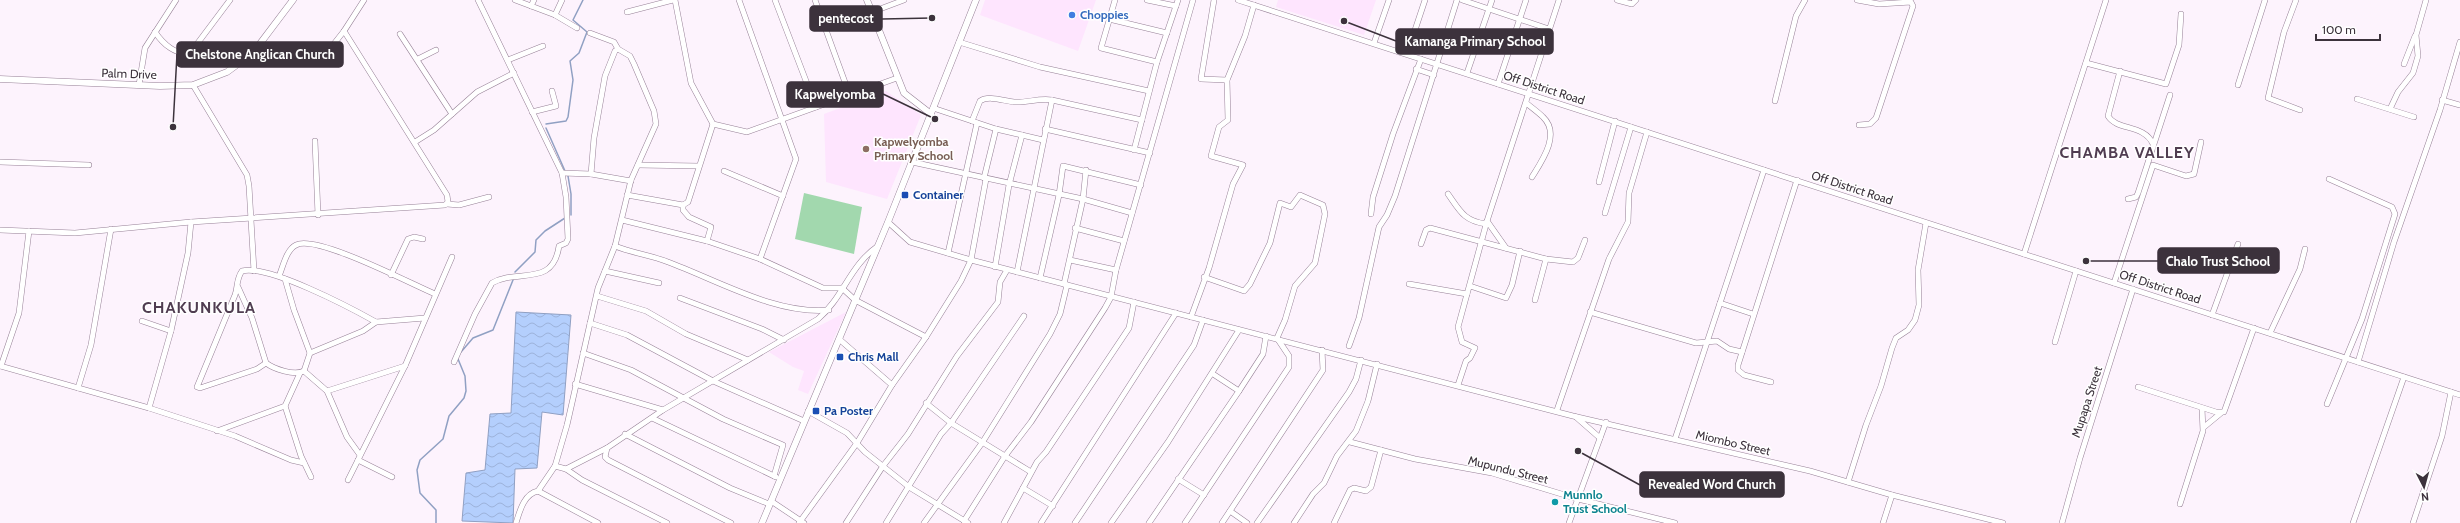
<svg xmlns="http://www.w3.org/2000/svg" width="2460" height="523" font-family="Cabin,sans-serif">
<style>
.built{fill:#fee5fe}
.park{fill:#a2d8ae}
.water{fill:url(#water-waves);stroke:#90a0c3}
.lines{fill:none;stroke-linecap:round;stroke-linejoin:round}
.stream{stroke:#90a0c3;stroke-width:1.5}
.minor-casing{stroke:#978197;stroke-width:6}
.tertiary-casing{stroke:#978197;stroke-width:7}
.minor{stroke:#fff;stroke-width:5}
.tertiary{stroke:#fff;stroke-width:6}
.shop-dot{fill:#3f7fe0;stroke:#fff;stroke-width:1.5}
.education-dot{fill:#8d6e63;stroke:#fff;stroke-width:1.5}
.transit-dot{fill:#1a4fb4;stroke:#fff;stroke-width:1.5}
.culture-dot{fill:#0f9aa8;stroke:#fff;stroke-width:1.5}
.labels{text-anchor:middle;stroke-width:3;stroke-linejoin:round;paint-order:stroke}
.shop-label{font-size:12px;font-weight:bold;fill:#366cbe;stroke:#fff;text-anchor:start}
.street-label{font-size:12px;fill:#3c323c;stroke:#fff}
.education-label{font-size:12px;font-weight:bold;fill:#785e54;stroke:#fff;text-anchor:start}
.transit-label{font-size:12px;font-weight:bold;fill:#164399;stroke:#fff;text-anchor:start}
.culture-label{font-size:12px;font-weight:bold;fill:#0d838f;stroke:#fff;text-anchor:start}
.district-label{font-size:16px;font-weight:bold;letter-spacing:1px;fill:#503d51;stroke:#fff}
.leader{fill:none;stroke:#3c323c;stroke-width:1.5}
.callout-dot{fill:#3c323c;stroke:#fff;stroke-width:1.5}
.callout{fill:#3c323c;stroke:#3c323c;stroke-width:1.5}
.callout-label{font-size:13px;text-anchor:middle;font-weight:bold;fill:#fff}
</style>
<defs>
<pattern id="water-waves" width="16" height="10" patternUnits="userSpaceOnUse"><rect width="16" height="10" fill="#b4cffd"/><path d="M0 5q4-4 8 0t8 0" fill="none" stroke="#9cb2da"/></pattern>
</defs>
<rect width="100%" height="100%" fill="#fdf3fd"/>
<g class="built">
<polygon points="985,0 1096,0 1078,51 980,15"/>
<polygon points="1278,0 1376,0 1364,35 1276,7"/>
<polygon points="886,91 921,115 887,199 826,182 824,114"/>
<polygon points="846,312 808,394 798,390 804,371 793,367 769,352"/>
</g>
<polygon class="park" points="804,193 862,207 854,254 795,239"/>
<polygon class="water" points="516,312 571,315 563,415 542,412 537,468 515,469 513,523 462,521 466,473 485,470 490,414 511,413"/>
<g class="lines">
<g class="stream">
<polyline points="546,124 566,121 568,117 573,80 570,61 579,53 587,32 573,20 583,0"/>
<polyline points="546,128 565,171"/>
<polyline points="568,176 571,194 571,215"/>
<polyline points="515,272 535,252 536,240 545,231 565,218"/>
<polyline points="461,352 473,338 493,330 513,280"/>
<polyline points="436,523 436,510 420,493 417,470 420,460 443,439 449,416 464,398 466,391 465,376 458,359"/>
</g>
<g class="minor-casing">
<g id="minor">
<polyline points="515,0 555,15 577,28"/>
<polyline points="675,0 691,83 713,124 747,132 897,78"/>
<polyline points="739,0 796,159 760,259"/>
<polyline points="775,0 816,107"/>
<polyline points="815,0 846,85 846,96"/>
<polyline points="1115,0 1101,48 1157,62"/>
<polyline points="1147,0 1176,6"/>
<polyline points="1214,0 1201,79 1227,80"/>
<polyline points="1238,0 2460,395"/>
<polyline points="1462,0 1549,29"/>
<polyline points="1617,0 1632,4 1636,0"/>
<polyline points="1857,0 1879,4 1911,2 1913,6 1876,118 1870,124 1859,125"/>
<polyline points="2296,0 2284,32 2268,98 2300,110"/>
<polyline points="531,6 534,0"/>
<polyline points="627,12 673,0"/>
<polyline points="872,12 904,0"/>
<polyline points="555,15 562,0"/>
<polyline points="1109,19 1167,33"/>
<path d="M155,32C163,44 176,56 191,52L230,0"/>
<polyline points="400,34 452,114"/>
<polyline points="959,42 1040,67 1149,91"/>
<polyline points="1374,43 1389,0"/>
<polyline points="333,45 344,31"/>
<polyline points="1407,54 1425,0"/>
<polyline points="418,59 436,50"/>
<polyline points="508,60 543,46"/>
<polyline points="2086,63 2166,84 2179,45 2181,14"/>
<polyline points="2404,64 2415,36"/>
<polyline points="1416,69 1434,75"/>
<path d="M2120,71L2108,116C2117,131 2144,124 2153,144"/>
<polyline points="1467,73 1492,0"/>
<polyline points="1498,84 1526,0"/>
<polyline points="139,85 145,48 176,0"/>
<polyline points="193,85 247,175 249,186 254,271"/>
<polyline points="2238,85 2265,0"/>
<polyline points="2357,99 2414,117"/>
<polyline points="2442,100 2460,105"/>
<polyline points="1775,101 1796,16 1805,0"/>
<path d="M1526,103C1531,107 1538,112 1543,117C1561,134 1542,161 1532,177"/>
<polyline points="933,108 996,129 1043,140"/>
<polyline points="2390,109 2398,92 2413,73 2418,56 2416,35 2426,0"/>
<polyline points="532,112 556,106 552,91"/>
<path d="M972,121L980,101C989,95 1004,101 1014,102C1027,103 1038,98 1052,100L1142,120"/>
<polyline points="1045,129 1150,153"/>
<polyline points="315,141 318,215"/>
<polyline points="415,142 434,130 477,92 514,73"/>
<polyline points="1134,150 1157,62 1178,0"/>
<polyline points="0,162 89,165"/>
<polyline points="912,162 1083,199 1132,213"/>
<polyline points="638,165 699,166"/>
<polyline points="724,171 783,196"/>
<polyline points="562,173 591,174 631,181"/>
<polyline points="591,174 594,138 605,76 615,51 618,49"/>
<polyline points="984,178 996,129"/>
<polyline points="1599,182 1615,121"/>
<path d="M1448,194C1460,211 1464,221 1486,224"/>
<polyline points="627,195 683,205 688,202 713,124"/>
<polyline points="2128,199 2136,197 2138,193 2170,95"/>
<polyline points="447,204 459,205 489,197"/>
<polyline points="683,205 683,210 689,217 711,227 707,241"/>
<polyline points="1605,213 1631,127"/>
<polyline points="1371,214 1373,197 1393,134 1421,59"/>
<polyline points="622,220 707,241 760,259 823,288 842,288 855,300 926,337"/>
<polyline points="1487,221 1506,248"/>
<polyline points="888,222 910,242 971,260 1573,416 1810,471 1892,495 2003,523"/>
<polyline points="1075,228 1124,241"/>
<polyline points="0,230 75,233 191,222 445,205 448,202 447,195 344,31 364,0"/>
<polyline points="1421,244 1426,230 1430,228 1546,259 1573,262 1578,258 1585,240"/>
<path d="M615,246C632,253 650,255 668,262C717,280 776,315 829,310"/>
<polyline points="948,253 977,123"/>
<polyline points="2024,254 2106,0"/>
<polyline points="1070,260 1116,270"/>
<polyline points="995,267 1009,185 1022,135"/>
<polyline points="605,271 659,283"/>
<polyline points="1017,272 1052,100"/>
<polyline points="391,275 408,239 414,237 423,239"/>
<path d="M279,276C283,267 286,250 296,245C316,234 411,284 435,294"/>
<polyline points="1040,278 1059,195 1063,166 1141,185"/>
<polyline points="285,279 294,310 310,353 304,371"/>
<polyline points="2114,283 2153,165 2186,176 2194,174 2201,142"/>
<polyline points="1064,284 1083,199 1086,170"/>
<polyline points="1409,284 1467,294"/>
<polyline points="1470,286 1506,298 1512,285 1520,251"/>
<path d="M238,287L252,318L266,363C274,369 294,376 304,371"/>
<polyline points="597,296 646,311 686,334 748,360"/>
<polyline points="680,298 762,329 784,340"/>
<polyline points="1535,300 1546,259"/>
<polyline points="1720,303 1753,314"/>
<polyline points="1590,312 1696,343 1717,341 1729,349 1742,352"/>
<polyline points="2212,315 2238,244"/>
<polyline points="1191,317 1209,268 1233,184 1243,165 1211,156 1219,127 1228,120 1227,80 1245,36 1254,5"/>
<polyline points="142,321 171,331"/>
<polyline points="590,323 627,335 713,381 804,421"/>
<polyline points="2270,333 2300,269 2305,249"/>
<polyline points="839,339 892,385"/>
<polyline points="2055,342 2076,271"/>
<polyline points="1349,346 1359,318 1379,227 1387,215 1395,196 1457,0"/>
<polyline points="310,353 363,331 376,322 425,318"/>
<polyline points="583,353 631,370 723,419 783,445 774,476"/>
<path d="M454,362L475,314L492,283C518,268 553,288 559,246L566,243L568,239L566,197L562,173L478,0"/>
<polyline points="2358,362 2394,242 2440,110 2460,42"/>
<path d="M266,363L257,369L200,388L197,387L235,295C238,287 236,279 242,271C268,264 351,308 376,322"/>
<polyline points="0,366 149,408 235,436 291,460 304,463"/>
<polyline points="1,366 19,313 29,231"/>
<polyline points="304,371 327,391 347,437 360,455"/>
<polyline points="1771,382 1744,375 1738,370 1738,365 1797,180"/>
<polyline points="575,384 663,410"/>
<polyline points="1458,385 1466,361 1470,358 1475,348 1462,342 1458,327 1487,221 1559,0"/>
<polyline points="2138,387 2216,412 2224,412 2254,328"/>
<polyline points="78,388 91,345 111,229"/>
<polyline points="327,391 405,366"/>
<polyline points="1239,391 1263,354 1266,336"/>
<polyline points="926,403 951,423 1031,472"/>
<polyline points="2327,404 2362,319 2395,214 2392,207 2329,179"/>
<polyline points="285,406 301,456 311,477"/>
<polyline points="149,408 171,331 188,253 191,222"/>
<polyline points="1557,410 1609,259 1628,222 1629,193 1647,132"/>
<polyline points="808,411 847,433 865,452 909,487 968,523"/>
<polyline points="1576,417 1600,438"/>
<polyline points="652,418 776,477"/>
<polyline points="2204,427 2221,413"/>
<polyline points="217,431 285,406 300,373"/>
<polyline points="625,434 730,488 769,504"/>
<polyline points="1675,439 1764,170"/>
<polyline points="1350,442 1415,459 1492,473 1578,499 1675,523"/>
<polyline points="607,448 605,457 608,460 731,523"/>
<polyline points="358,460 392,477"/>
<polyline points="555,466 566,469 582,480 667,523"/>
<path d="M566,469L607,448L663,410L818,319C843,298 850,265 878,246"/>
<polyline points="1178,479 1204,495"/>
<polyline points="348,480 405,366 452,257"/>
<polyline points="1848,482 1866,425 1881,386 1892,348 1896,338 1908,330 1915,320 1919,305 1918,270 1926,223"/>
<polyline points="1023,488 1037,462 1046,452 1129,328 1134,302"/>
<polyline points="538,491 555,466 567,425 598,288 615,246 631,180 656,124 654,111 634,64 630,56 618,49 614,42 590,33"/>
<polyline points="771,501 804,523"/>
<polyline points="2180,504 2203,431 2202,408"/>
<polyline points="1230,511 1247,523"/>
<polyline points="964,521 1005,456 1031,422 1105,308 1111,297 1116,270 1193,0"/>
<path d="M516,523C520,510 524,494 538,491L598,523"/>
<polyline points="799,523 857,443 892,385 926,337 961,281 971,260 986,179"/>
<polyline points="846,523 883,466 908,434 957,356 998,302 1000,282 1007,270"/>
<polyline points="886,523 941,434 951,423 1024,316"/>
<polyline points="924,523 982,443 1050,334 1060,314 1067,285"/>
<polyline points="1004,523 1023,488 1053,506"/>
<polyline points="1041,523 1176,313"/>
<polyline points="1075,523 1194,345 1203,320"/>
<polyline points="1111,523 1168,442 1239,330"/>
<polyline points="1149,523 1239,391 1213,374"/>
<polyline points="1185,523 1289,367 1289,356 1277,338 1285,320 1295,286 1315,263 1325,214 1323,205 1300,195 1291,207 1280,203 1270,243 1250,284 1244,291 1204,277"/>
<polyline points="1222,523 1323,370 1322,350"/>
<polyline points="1257,523 1349,392 1356,379 1361,360"/>
<polyline points="1294,523 1313,494 1324,483 1337,456 1356,431 1368,401 1377,364"/>
<polyline points="1334,523 1350,490 1354,488 1366,491 1371,487 1381,450"/>
<polyline points="1569,523 1606,422"/>
<polyline points="1883,523 1892,495"/>
<polyline points="2062,523 2080,458 2133,289"/>
<polyline points="2353,523 2404,377"/>
<polyline points="2413,523 2442,436 2451,392"/>
</g>
</g>
<g class="tertiary-casing">
<g id="tertiary">
<polyline points="867,0 904,93 931,114"/>
<polyline points="0,79 160,86 193,85 227,72 253,53 293,0"/>
<polyline points="762,523 888,222 976,0"/>
</g>
</g>
<use href="#minor" class="minor"/>
<use href="#tertiary" class="tertiary"/>
</g>
<circle class="shop-dot" cx="1072" cy="15" r="4"/>
<circle class="education-dot" cx="866" cy="149" r="4"/>
<g class="transit-dot">
<rect x="901" y="191" width="8" height="8" rx="2"/>
<rect x="836" y="353" width="8" height="8" rx="2"/>
<rect x="812" y="407" width="8" height="8" rx="2"/>
</g>
<circle class="culture-dot" cx="1555" cy="502" r="4"/>
<g class="labels">
<g class="shop-label">
<text x="1080" y="19">Choppies</text>
</g>
<g class="street-label">
<text transform="translate(129 74) rotate(2)" y="4">Palm Drive</text>
<text transform="translate(1544 88) rotate(18)" y="4">Off District Road</text>
<text transform="translate(1852 188) rotate(18)" y="4">Off District Road</text>
<text transform="translate(2160 287) rotate(18)" y="4">Off District Road</text>
<text transform="translate(2087 402) rotate(-72)" y="4">Mupapa Street</text>
<text transform="translate(1733 443) rotate(13)" y="4">Miombo Street</text>
<text transform="translate(1508 470) rotate(14)" y="4">Mupundu Street</text>
</g>
<g class="education-label">
<text x="874" y="146">Kapwelyomba<tspan x="874" dy="14">Primary School</tspan></text>
</g>
<g class="transit-label">
<text x="913" y="199">Container</text>
<text x="848" y="361">Chris Mall</text>
<text x="824" y="415">Pa Poster</text>
</g>
<g class="culture-label">
<text x="1563" y="499">Munnlo<tspan x="1563" dy="14">Trust School</tspan></text>
</g>
<g class="district-label">
<text x="2127" y="158">CHAMBA VALLEY</text>
<text x="199" y="313">CHAKUNKULA</text>
</g>
</g>
<path class="leader" d="M932 18L882 19M1344 21L1396 41M173 127L177 54M935 119L883 94M2086 261L2158 261M1578 451L1640 485"/>
<g class="callout-dot">
<circle cx="932" cy="18" r="4"/>
<circle cx="1344" cy="21" r="4"/>
<circle cx="173" cy="127" r="4"/>
<circle cx="935" cy="119" r="4"/>
<circle cx="2086" cy="261" r="4"/>
<circle cx="1578" cy="451" r="4"/>
</g>
<g class="callout">
<rect x="810" y="6" width="72" height="25" rx="4"/>
<rect x="1396" y="29" width="157" height="25" rx="4"/>
<rect x="177" y="42" width="166" height="25" rx="4"/>
<rect x="787" y="82" width="96" height="25" rx="4"/>
<rect x="2158" y="248" width="121" height="25" rx="4"/>
<rect x="1640" y="472" width="144" height="25" rx="4"/>
</g>
<g class="callout-label">
<text x="846" y="23">pentecost</text>
<text x="1475" y="46">Kamanga Primary School</text>
<text x="260" y="59">Chelstone Anglican Church</text>
<text x="835" y="99">Kapwelyomba</text>
<text x="2218" y="266">Chalo Trust School</text>
<text x="1712" y="489">Revealed Word Church</text>
</g>
<g transform="translate(2424 487) rotate(174)" stroke="#ffffff" stroke-width="3" paint-order="stroke">
<path d="M0-3L7 15L0 10L-7 15Z" fill="#3c323c"/>
<text y="-6" font-size="11" font-weight="bold" text-anchor="middle" fill="#3c323c">N</text>
</g>
<path d="M2316 34v6h64v-6" fill="none" stroke="#3c323c" stroke-width="2"/>
<text x="2322" y="34" font-size="12" fill="#3c323c" stroke="#ffffff" stroke-width="3" paint-order="stroke">100 m</text>
</svg>
